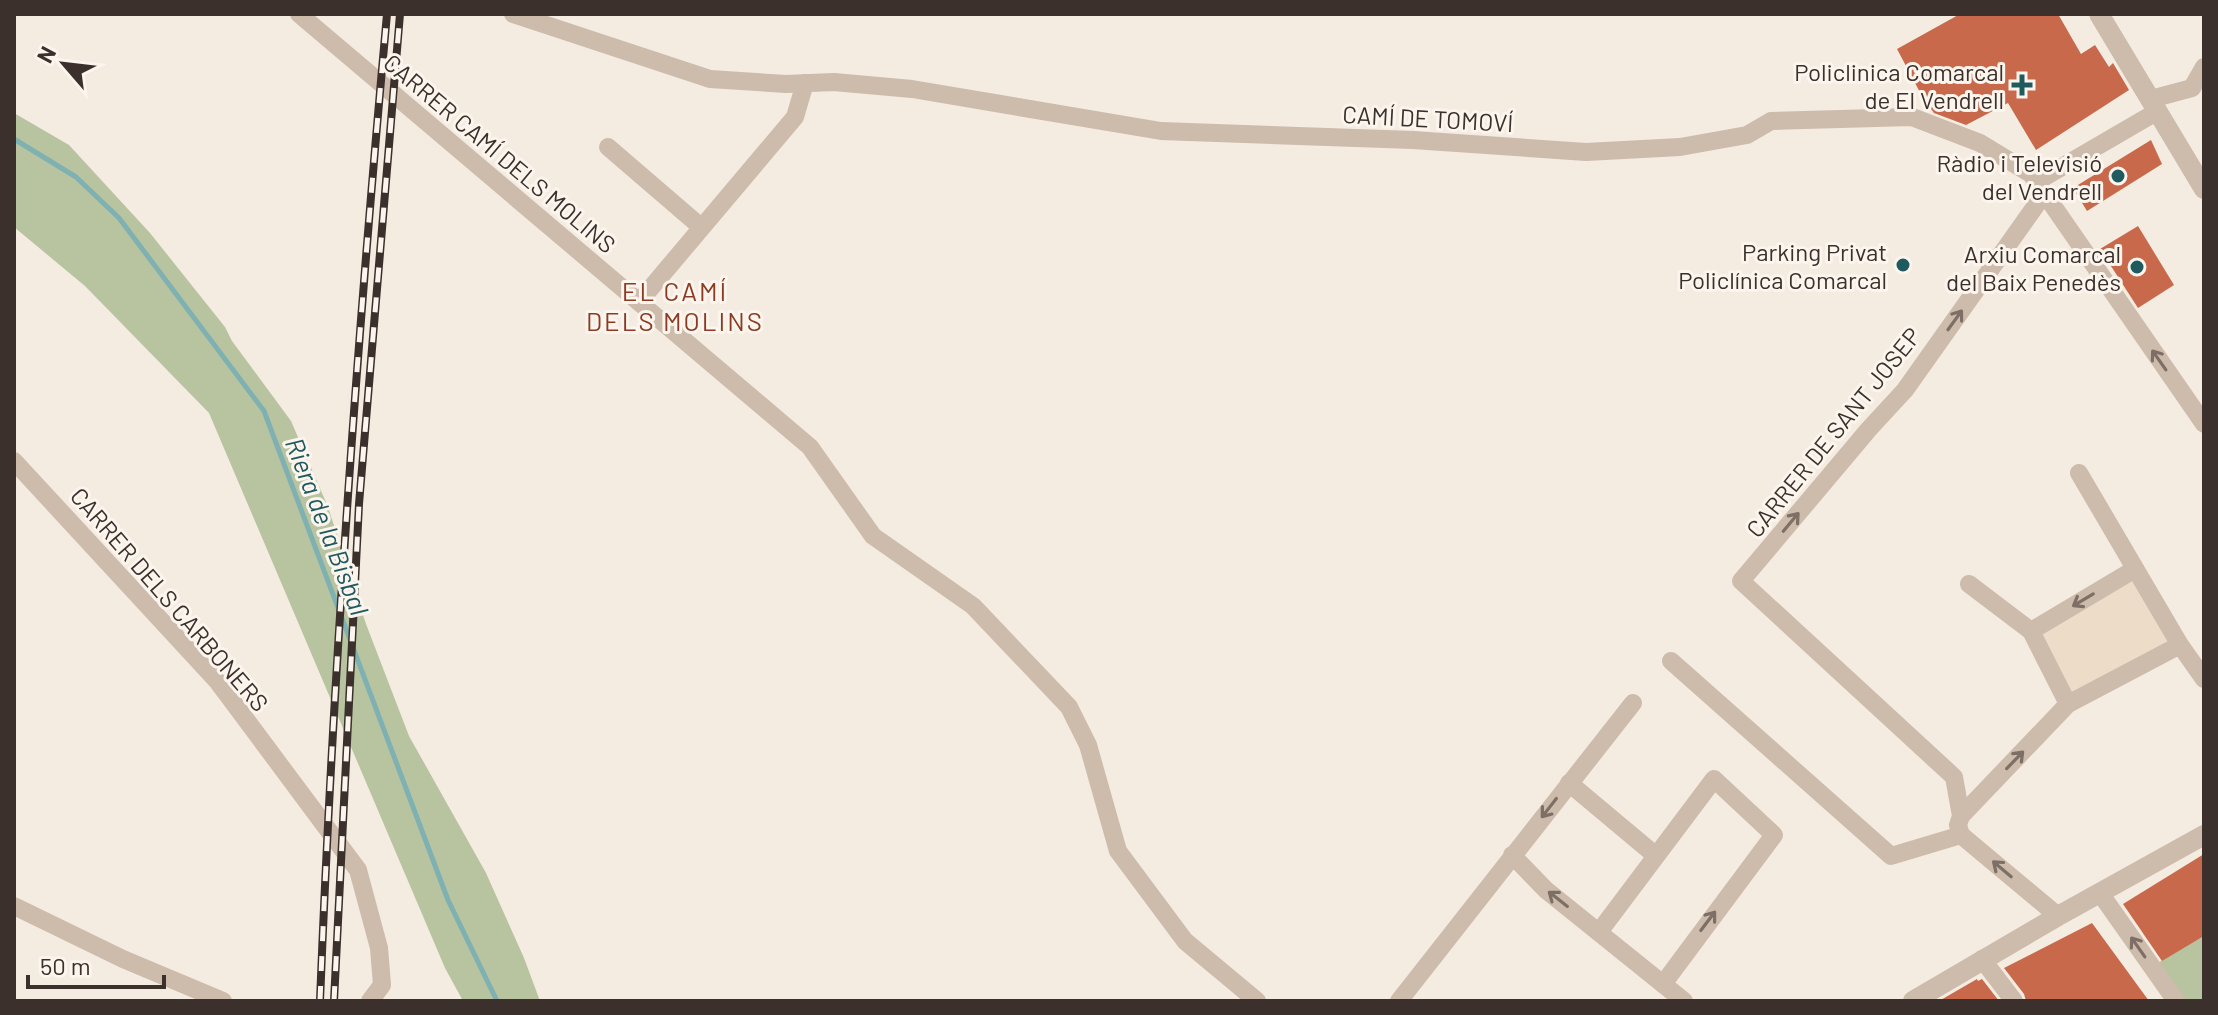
<svg xmlns="http://www.w3.org/2000/svg" width="2218" height="1015" viewBox="0 0 2218 1015" font-family="Barlow,sans-serif">
  <style>
    .green { fill: #b8c4a0 }
    .plaza { fill: #ecdcc8 }
    .lines { fill: none; stroke-linecap: round; stroke-linejoin: round }
    .stream { stroke: #7fb0b2; stroke-width: 5 }
    .building { fill: #c8694b }
    .minor { stroke: #cdbbac; stroke-width: 18 }
    .tertiary { stroke: #cdbbac; stroke-width: 20 }
    .rail-casing { stroke: #3b302b; stroke-width: 8 }
    .rail { stroke: #fbf5ee; stroke-width: 5; stroke-dasharray: 15; stroke-linecap: butt }
    .oneway { stroke: #7d6f65 }
    .poi-dot { fill: #1f5a5e; stroke: #fbf5ee; stroke-width: 3 }
    .labels { text-anchor: middle; dominant-baseline: central; stroke-width: 6; stroke-linejoin: round; paint-order: stroke }
    .poi-label { font-size: 24px; fill: #3b302b; stroke: #fbf5ee; text-anchor: end }
    .street-label { font-size: 24px; fill: #3b302b; stroke: #fbf5ee }
    .neighbourhood-label { font-size: 26px; letter-spacing: 2px; fill: #8c3b22; stroke: #fbf5ee }
    .water-label { font-size: 26px; font-style: italic; fill: #1f5a5e; stroke: #fbf5ee }
  </style>
  <rect width="100%" height="100%" fill="#f4ebe1"/>
  <g class="green">
    <polygon points="14,113 69,145 150,233 225,327 232,341 291,421 328,507 366,624 409,736 486,873 524,958 540,1001 463,1001 445,968 209,413 85,286 14,227"/>
    <polygon points="2204,936 2204,1001 2184,1001 2156,964"/>
  </g>
  <polygon class="plaza" points="2135,569 2180,645 2068,704 2031,631"/>
  <g class="lines">
    <polyline class="stream" points="14,139 76,177 119,218 264,411 448,900 497,1001"/>
  </g>
  <g class="building">
    <polygon points="1960,14 2058,14 2081,54 2095,45 2109,67 2113,63 2129,90 2036,150 2008,103 1966,125 1934,113 1923,98 1897,49"/>
    <polygon points="2151,140 2162,164 2087,211 2073,188"/>
    <polygon points="2138,226 2174,285 2138,308 2100,249"/>
    <polygon points="2204,854 2204,936 2162,961 2123,904"/>
    <polygon points="2092,923 2149,1001 2026,1001 2024,994 2004,968"/>
    <polygon points="1977,979 1978,981 1982,979 1999,1001 1939,1001"/>
  </g>
  <g class="lines">
    <g class="minor">
      <polyline points="299,14 810,447 873,536 973,606 1069,707 1088,745 1118,851 1185,941 1257,1001"/>
      <polyline points="513,14 710,79 786,84 834,82 912,89 1161,131 1413,140 1586,152 1680,147 1747,135 1771,121 1912,117 1980,143 2031,174 2204,424"/>
      <polyline points="2151,99 2192,88 2204,67"/>
      <polyline points="608,147 701,227"/>
      <polyline points="2036,182 2158,111"/>
      <polyline points="2044,194 1905,390 1869,429 1741,581 1954,777 1961,816 1958,825 1961,835 2058,916"/>
      <polyline points="639,302 795,117 805,83"/>
      <polyline points="14,461 218,682 358,870 379,948 382,985 370,1001"/>
      <polyline points="2079,473 2180,645 2204,679"/>
      <polyline points="1969,584 2031,631 2068,704"/>
      <polyline points="2031,631 2135,569"/>
      <polyline points="1671,661 1891,856 1961,835"/>
      <polyline points="1569,783 1655,855"/>
      <polyline points="1961,816 2068,704 2180,645"/>
      <polyline points="1512,855 1546,890 1684,1001"/>
      <polyline points="2100,893 2176,1001"/>
      <polyline points="14,906 123,959 223,1001"/>
      <polyline points="1599,932 1714,779 1774,835 1663,984"/>
      <polyline points="1982,959 2014,1001"/>
      <polyline points="1399,1001 1633,703"/>
    </g>
    <g class="tertiary">
      <polyline points="2099,14 2204,189"/>
      <polyline points="1913,1001 2058,916 2204,835"/>
    </g>
    <defs>
      <g id="rail">
        <path d="M320,1001C333,671 357,342 387,14"/>
        <polyline points="334,1001 359,504 400,14"/>
      </g>
    </defs>
    <use href="#rail" class="rail-casing"/>
    <use href="#rail" class="rail"/>
  </g>
  <defs><path id="oneway-shaft" d="M-6 0H5M1.5-3L5.5 0L1.5 3" fill="none" stroke-width="1.6" stroke-linecap="round" stroke-linejoin="round" transform="scale(2)"/></defs>
  <g class="oneway">
    <use href="#oneway-shaft" transform="translate(1955 320) rotate(-54)"/>
    <use href="#oneway-shaft" transform="translate(2159 360) rotate(-125)"/>
    <use href="#oneway-shaft" transform="translate(1791 522) rotate(-50)"/>
    <use href="#oneway-shaft" transform="translate(2083 600) rotate(149)"/>
    <use href="#oneway-shaft" transform="translate(2015 760) rotate(-46)"/>
    <use href="#oneway-shaft" transform="translate(1549 808) rotate(128)"/>
    <use href="#oneway-shaft" transform="translate(2002 869) rotate(-140)"/>
    <use href="#oneway-shaft" transform="translate(1558 899) rotate(-142)"/>
    <use href="#oneway-shaft" transform="translate(1708 921) rotate(-53)"/>
    <use href="#oneway-shaft" transform="translate(2138 947) rotate(-125)"/>
  </g>
  <g class="poi-dot">
    <path d="M2018 73h8v8h8v8h-8v8h-8v-8h-8v-8h8z"/>
    <circle cx="2118" cy="176" r="8"/>
    <circle cx="1903" cy="265" r="8"/>
    <circle cx="2137" cy="267" r="8"/>
  </g>
  <g class="labels">
    <g class="poi-label">
      <text x="2004" y="71">Policlinica Comarcal<tspan x="2004" dy="28">de El Vendrell</tspan></text>
      <text x="2102" y="162">Ràdio i Televisió<tspan x="2102" dy="28">del Vendrell</tspan></text>
      <text x="1887" y="251">Parking Privat<tspan x="1887" dy="28">Policlínica Comarcal</tspan></text>
      <text x="2121" y="253">Arxiu Comarcal<tspan x="2121" dy="28">del Baix Penedès</tspan></text>
    </g>
    <g class="street-label">
      <text transform="translate(1428 118) rotate(3)">CAMÍ DE TOMOVÍ</text>
      <text transform="translate(500 153) rotate(40)">CARRER CAMÍ DELS MOLINS</text>
      <text transform="translate(1833 432) rotate(-51)">CARRER DE SANT JOSEP</text>
      <text transform="translate(170 599) rotate(49)">CARRER DELS CARBONERS</text>
    </g>
    <g class="neighbourhood-label">
      <text x="675" y="290">EL CAMÍ<tspan x="675" dy="30">DELS MOLINS</tspan></text>
    </g>
    <g class="water-label">
      <text transform="translate(328 526) rotate(69)">Riera de la Bisbal</text>
    </g>
  </g>
  <rect width="2218" height="1015" fill="none" stroke="#3b302b" stroke-width="32"/>
  <g transform="translate(64 64) rotate(298)" stroke="#fbf5ee" stroke-width="6" paint-order="stroke">
  <path d="M0-6L14 30L0 20L-14 30Z" fill="#3b302b"/>
  <text y="-12" font-size="22" font-weight="bold" text-anchor="middle" fill="#3b302b">N</text>
  </g>
  <path d="M28 975v12h136v-12" fill="none" stroke="#3b302b" stroke-width="4"/>
  <text x="40" y="975" font-size="24" fill="#3b302b" stroke="#fbf5ee" stroke-width="6" paint-order="stroke">50 m</text>
</svg>
